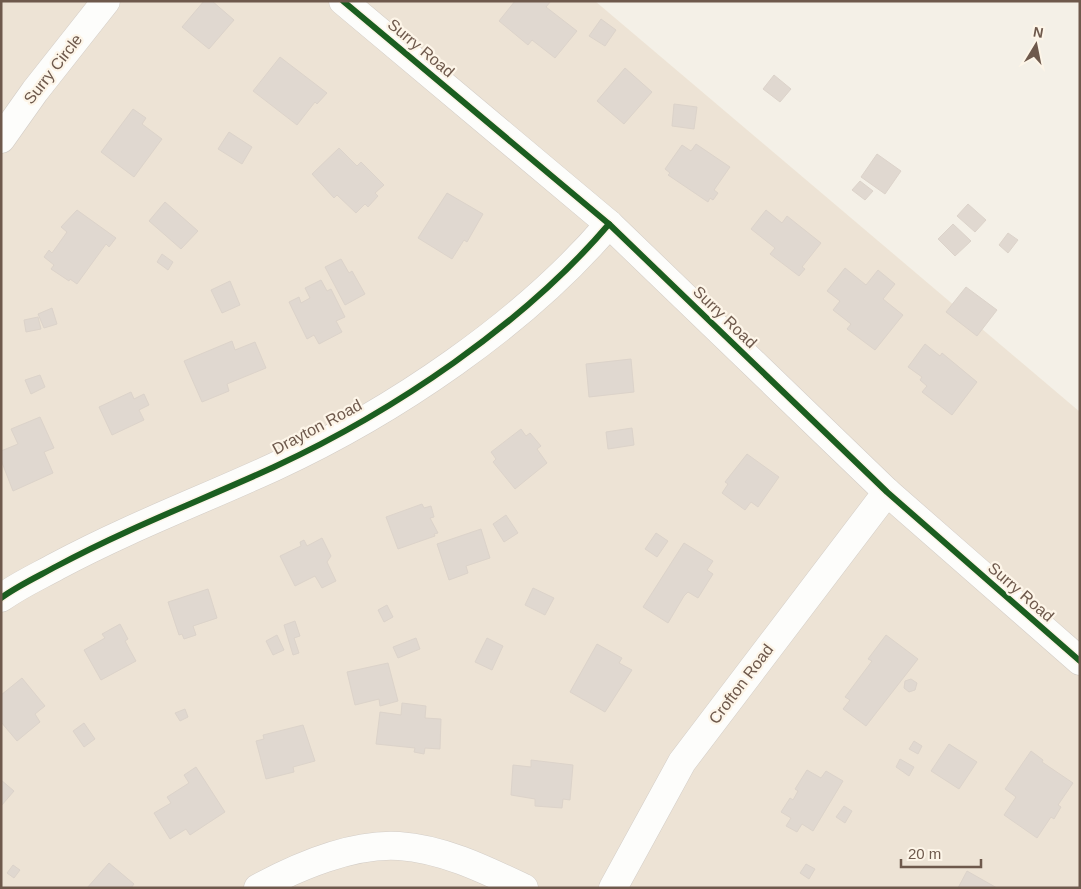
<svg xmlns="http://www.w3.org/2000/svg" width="1081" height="889" viewBox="0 0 1081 889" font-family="Helvetica,sans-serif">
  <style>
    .residential { fill: #ede3d5 }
    .building { fill: #e0d8d0; stroke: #dcd3ca }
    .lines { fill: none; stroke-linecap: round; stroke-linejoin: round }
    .street-casing { stroke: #d3cdc7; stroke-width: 29 }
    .street { stroke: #fdfdfb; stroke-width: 28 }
    .cycleway-casing { stroke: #fdf5e8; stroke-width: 9 }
    .cycleway { stroke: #1b5e20; stroke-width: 6 }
    .labels { text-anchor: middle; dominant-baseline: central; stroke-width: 4.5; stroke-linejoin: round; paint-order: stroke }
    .street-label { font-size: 16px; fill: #6e594c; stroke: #fdf5e8 }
  </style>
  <rect width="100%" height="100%" fill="#f4f0e7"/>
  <polygon class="residential" points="1,1 595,1 1080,412 1080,888 1,888"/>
  <g class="building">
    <polygon points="204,1 212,1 234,20 209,49 182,27"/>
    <polygon points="515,1 551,1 546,7 577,31 555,58 532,40 528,45 499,21"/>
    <polygon points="601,19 616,30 605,46 589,36"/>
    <polygon points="280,57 327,93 317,104 315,102 297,125 253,91"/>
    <polygon points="625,68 652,92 624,124 597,101"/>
    <polygon points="774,75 791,89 780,102 763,89"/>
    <polygon points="674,104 697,107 694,129 672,126"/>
    <polygon points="133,109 146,118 142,124 162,139 134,177 101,152"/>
    <polygon points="229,132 252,147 242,164 218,149"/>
    <polygon points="696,144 730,167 714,190 718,193 713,200 710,198 708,202 668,175 670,173 665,169 682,145 691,151"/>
    <polygon points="339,148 357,166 361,162 384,185 375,193 378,196 368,207 365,204 356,213 337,195 334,198 312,174"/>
    <polygon points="877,154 901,171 885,194 861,177"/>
    <polygon points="860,181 873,191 865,200 852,190"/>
    <polygon points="447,193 483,214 467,242 464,240 452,259 418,238"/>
    <polygon points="165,202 198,231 181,249 149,221"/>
    <polygon points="968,204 986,220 975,232 957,216"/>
    <polygon points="77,210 116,238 109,247 106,244 77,284 70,279 69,281 51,269 54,265 44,257 49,250 52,253 67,232 61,227"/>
    <polygon points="766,210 782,223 787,216 821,243 802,267 805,269 799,276 770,254 775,248 751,229"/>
    <polygon points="953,224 971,241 955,256 938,239"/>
    <polygon points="1008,233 1018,240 1008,253 999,245"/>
    <polygon points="162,254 173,262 168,270 157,262"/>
    <polygon points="341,259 349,273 352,271 365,294 345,305 325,267"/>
    <polygon points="845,268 866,285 878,270 895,284 883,299 903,315 875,350 847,329 851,324 833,310 840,301 827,291"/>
    <polygon points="321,280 327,291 331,289 345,317 336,321 342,332 319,344 314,335 307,339 289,302 299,297 301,303 310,298 305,288"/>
    <polygon points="230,281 240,305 222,313 211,290"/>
    <polygon points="966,287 997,310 977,336 946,312"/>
    <polygon points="52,308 57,324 44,328 38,314"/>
    <polygon points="38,317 41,329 26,332 24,320"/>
    <polygon points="232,341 235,350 255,342 266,368 227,384 229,391 202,402 184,361"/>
    <polygon points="925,344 940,356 942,353 977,382 952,415 922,392 927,386 920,380 922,377 908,367"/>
    <polygon points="631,359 634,392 589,397 586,364"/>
    <polygon points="40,375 45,387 31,394 25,380"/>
    <polygon points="131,392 134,399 144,394 149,405 139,410 144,420 112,435 99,407"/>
    <polygon points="40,417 54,448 44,452 53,473 13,491 1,460 1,451 18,444 11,429"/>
    <polygon points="632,428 634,445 608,449 606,432"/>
    <polygon points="521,429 526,436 530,433 541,446 537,449 547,463 515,489 493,462 496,459 491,452"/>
    <polygon points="747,454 779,477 758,507 751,502 745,510 722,493 728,484 725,482"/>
    <polygon points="422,504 424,508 431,506 434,517 430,518 438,533 434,534 435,536 398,549 386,517"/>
    <polygon points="506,515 518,533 504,542 493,524"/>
    <polygon points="481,529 490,558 466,566 468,573 449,580 437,544"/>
    <polygon points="656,533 668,541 657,557 645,549"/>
    <polygon points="322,538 331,556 327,562 336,581 322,588 315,576 295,586 280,556 301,546 300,542 304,540 307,546"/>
    <polygon points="684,543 713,561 707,570 713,574 698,598 688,592 684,596 668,623 643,607"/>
    <polygon points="533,588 554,598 545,615 525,605"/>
    <polygon points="208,589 217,618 193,626 196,635 184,639 182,634 179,635 168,602"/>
    <polygon points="387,605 393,617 384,622 378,610"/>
    <polygon points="295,621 300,636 294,638 299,653 293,655 284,625"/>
    <polygon points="120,624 128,639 125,641 136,661 101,680 84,650 105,638 102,634"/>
    <polygon points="277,635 284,650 273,655 266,641"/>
    <polygon points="886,635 918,659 866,726 843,709 850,700 845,697 872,661 868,659"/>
    <polygon points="416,638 420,649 398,658 393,647"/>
    <polygon points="487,638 503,646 492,670 475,662"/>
    <polygon points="597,644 622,658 619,663 632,670 605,712 570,692"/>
    <polygon points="388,663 398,701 380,706 379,699 355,705 347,672"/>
    <polygon points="22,678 45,706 35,714 40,722 17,741 1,722 1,695"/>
    <polygon points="911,679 917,683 915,690 909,692 904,688 905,681"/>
    <polygon points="402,703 426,706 425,718 441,719 440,749 425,748 424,754 414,752 415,748 376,744 380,712 401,715"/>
    <polygon points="185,709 188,717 180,721 175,713"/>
    <polygon points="84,723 95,739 84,747 73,731"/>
    <polygon points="303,725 315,761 293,767 294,772 266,779 256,741 264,739 263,735"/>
    <polygon points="914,741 922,746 918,754 909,749"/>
    <polygon points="949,744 977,762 959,789 931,771"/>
    <polygon points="1031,751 1043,760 1042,762 1073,783 1058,805 1061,807 1054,819 1051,817 1037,838 1004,815 1016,797 1005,789"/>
    <polygon points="900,759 914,767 909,776 896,767"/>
    <polygon points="531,760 573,765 570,800 563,799 562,808 535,806 535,799 511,795 513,765 531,767"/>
    <polygon points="196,767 225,812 190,835 186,829 170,839 154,813 171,803 167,797 189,783 184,775"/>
    <polygon points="807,770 821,778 826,771 843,781 813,831 802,824 797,832 786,826 791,818 781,812 790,798 793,800 798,791 795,789"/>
    <polygon points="1,780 14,791 1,806"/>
    <polygon points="844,806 852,811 845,823 836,817"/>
    <polygon points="109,863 134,884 131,888 87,888"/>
    <polygon points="806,864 815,869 809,879 800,873"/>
    <polygon points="13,865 20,870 14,878 7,873"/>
    <polygon points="967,871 997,888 958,888"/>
  </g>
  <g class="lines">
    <defs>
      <g id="street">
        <polyline points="343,1 609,224 887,492 1080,661"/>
        <polyline points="1,139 35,91 106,1"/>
        <path d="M1,598C19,585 39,576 57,566C128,528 202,500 274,467C393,412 524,324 609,224"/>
        <path d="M258,888C297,867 353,843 399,846C443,849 484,869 524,888"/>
        <polyline points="613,888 682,762 887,492"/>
      </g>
    </defs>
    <use href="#street" class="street-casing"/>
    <use href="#street" class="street"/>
    <defs>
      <g id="cycleway">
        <polyline points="343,1 609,224 887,492 1080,661"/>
        <path d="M1,598C19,585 39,576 57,566C128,528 202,500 274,467C393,412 524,324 609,224"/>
      </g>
    </defs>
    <use href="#cycleway" class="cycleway-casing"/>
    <use href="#cycleway" class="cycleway"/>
  </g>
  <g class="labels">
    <g class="street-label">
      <text transform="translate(421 48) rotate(40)">Surry Road</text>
      <text transform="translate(53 69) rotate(-52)">Surry Circle</text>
      <text transform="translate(725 317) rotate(44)">Surry Road</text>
      <text transform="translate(317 427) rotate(-28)">Drayton Road</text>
      <text transform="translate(1021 592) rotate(41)">Surry Road</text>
      <text transform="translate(741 684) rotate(-53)">Crofton Road</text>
    </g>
  </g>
  <rect width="1081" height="889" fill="none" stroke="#6e594c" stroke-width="5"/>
  <g transform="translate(1036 45) rotate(10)" stroke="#fdf5e8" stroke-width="4" paint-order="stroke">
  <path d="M0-4L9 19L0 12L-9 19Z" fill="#6e594c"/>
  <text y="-8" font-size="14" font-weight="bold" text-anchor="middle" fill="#6e594c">N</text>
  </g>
  <path d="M901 859v8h80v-8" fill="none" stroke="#6e594c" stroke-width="2.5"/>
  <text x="908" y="859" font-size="15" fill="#6e594c" stroke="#fdf5e8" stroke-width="4" paint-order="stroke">20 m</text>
</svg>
